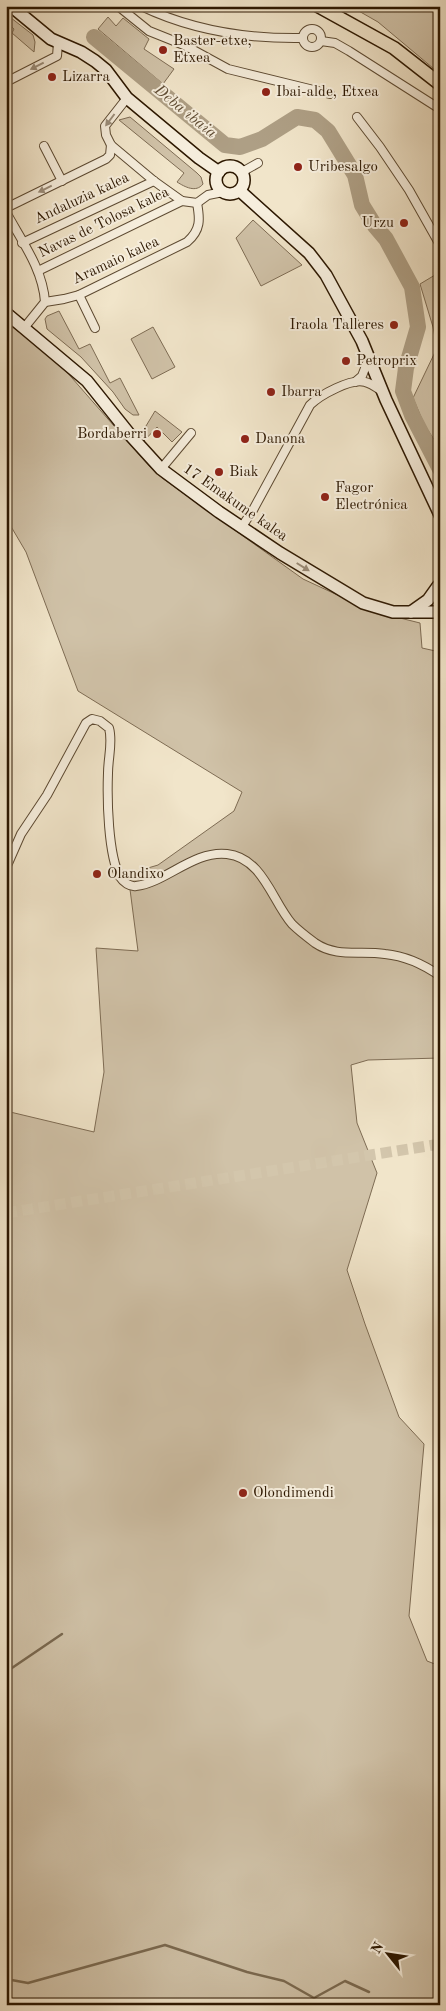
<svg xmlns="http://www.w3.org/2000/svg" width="446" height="2011" viewBox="0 0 446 2011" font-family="'Old Standard TT',serif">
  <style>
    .green { fill: #d0c2a8; stroke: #7e6c54 }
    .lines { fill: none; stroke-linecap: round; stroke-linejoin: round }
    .stream { stroke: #7a6950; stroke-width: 2.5 }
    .river { stroke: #ae9f85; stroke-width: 16 }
    .secondary-tunnel { stroke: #d3c6ac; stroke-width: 11; stroke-dasharray: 11 5.5; stroke-linecap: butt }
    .street-casing { stroke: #5d4a32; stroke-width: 10 }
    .secondary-casing { stroke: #2c1700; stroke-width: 14 }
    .primary-casing { stroke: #2c1700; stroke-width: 15 }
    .street { stroke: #f6eedd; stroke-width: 8 }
    .secondary { stroke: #f6eedd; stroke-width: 11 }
    .primary { stroke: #f1e5ca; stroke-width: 12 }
    .oneway { fill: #9b8d7a }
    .poi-dot { fill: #8f2418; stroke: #f6eedd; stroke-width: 2 }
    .labels { text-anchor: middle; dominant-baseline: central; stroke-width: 4; stroke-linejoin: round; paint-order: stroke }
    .poi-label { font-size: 15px; fill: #2c1700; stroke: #f6eedd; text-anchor: start }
    .street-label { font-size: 15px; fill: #2c1700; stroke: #f6eedd }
    .water-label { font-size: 16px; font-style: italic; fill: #604d35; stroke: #f6eedd }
  </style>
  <rect width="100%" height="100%" fill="#f1e5ca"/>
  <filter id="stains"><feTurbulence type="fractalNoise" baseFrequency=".004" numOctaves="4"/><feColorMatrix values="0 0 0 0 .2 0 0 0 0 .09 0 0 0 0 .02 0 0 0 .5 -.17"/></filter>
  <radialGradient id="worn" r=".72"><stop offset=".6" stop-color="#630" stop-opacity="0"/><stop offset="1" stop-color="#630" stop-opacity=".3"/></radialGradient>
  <g class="green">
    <polygon points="350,6 440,6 440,74 378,22"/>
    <polygon points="6,14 33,35 35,42 34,52 12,33 14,29 6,22"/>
    <polygon points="108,17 116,26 123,18 149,39 144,49 174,69 163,84 98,29"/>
    <path d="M130,117L197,173L201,177L203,184C196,193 185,187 177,182L184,173L119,120Z"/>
    <polygon points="253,220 302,265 261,286 236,238"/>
    <polygon points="440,272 440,449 424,424 413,398 437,348 433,327 420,284"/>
    <polygon points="59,311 79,349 90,344 110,383 120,378 139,415 133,415 125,409 113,392 81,357 47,329 45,319 47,316"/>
    <polygon points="6,322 58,362 150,467 162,478 303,579 372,611 420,623 422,648 440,652 440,1058 368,1060 351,1065 357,1123 377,1173 347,1270 365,1324 399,1417 424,1444 409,1616 427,1661 440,1666 440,2005 6,2005 6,1111 94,1132 104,1072 96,948 138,951 128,874 158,865 234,811 242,792 78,691 26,552 6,518"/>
    <polygon points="153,327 175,367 152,379 131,339"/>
    <polygon points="155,411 182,432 172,442 157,427 144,441 140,436"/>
  </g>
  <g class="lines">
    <g class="stream">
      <polyline points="6,1672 62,1634"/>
      <polyline points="6,1979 28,1983 165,1945 247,1972 284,1981 314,1998 345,1981 369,1992"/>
    </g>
    <polyline class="river" points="94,37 225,145 240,147 262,139 297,117 315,120 328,131 355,175 362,205 375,226 386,239 412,287 418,327 406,368 403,391 412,415 440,469"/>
    <polyline class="secondary-tunnel" points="6,1213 440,1144"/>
    <defs>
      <g id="street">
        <polyline points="118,6 149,31 184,45 228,69 330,94"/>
        <path d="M141,6C191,30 248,39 303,38"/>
        <circle cx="312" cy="38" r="9"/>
        <polyline points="321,41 335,43 349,51 440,109"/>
        <polyline points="6,82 57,56 58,43"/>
        <polyline points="127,98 105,126 106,135 111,145 154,181 182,201 197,203 208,195 223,192"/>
        <polyline points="357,117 380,147 409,190 440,245"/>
        <polyline points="44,146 62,181"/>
        <polyline points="242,172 258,163"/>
        <polyline points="6,208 106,159 110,155 111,145"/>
        <path d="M6,212C21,240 43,269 45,302L24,328"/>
        <polyline points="22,243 154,181"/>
        <polyline points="38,271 182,201"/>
        <polyline points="79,295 95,328"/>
        <path d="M45,302L64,299L79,295L187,242C201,230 200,219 197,203"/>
        <polyline points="355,382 362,376 369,358"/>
        <polyline points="161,469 191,433"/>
        <path d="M241,528L253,510L310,405C320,395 351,378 365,382C371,383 377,388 383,392"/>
        <path d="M6,868L21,834L47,795L86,723L92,719L100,721L109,728C113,742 108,758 108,773C107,799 108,855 120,877C123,882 130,887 136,886C165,883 194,850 227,854C263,858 272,901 292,924C299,931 307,937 315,943C337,958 360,950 385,954C406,956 423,964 440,976"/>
      </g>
      <g id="secondary">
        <polyline points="11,6 51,39 81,52 95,61 106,70 127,98 199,158 219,172"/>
        <circle cx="230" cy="180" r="14"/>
        <polyline points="240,191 309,253 326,275 362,341 386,400 440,515"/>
        <polyline points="6,313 87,381 131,436 161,469 219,512 280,553 363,603 393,612 440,612"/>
        <polyline points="411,612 428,600 438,586"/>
      </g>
      <polyline id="primary" points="318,6 394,48 440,84"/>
    </defs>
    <use href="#street" class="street-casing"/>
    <use href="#secondary" class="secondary-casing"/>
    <use href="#primary" class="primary-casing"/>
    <use href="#street" class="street"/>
    <use href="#secondary" class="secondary"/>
    <use href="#primary" class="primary"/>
  </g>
  <defs><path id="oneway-solid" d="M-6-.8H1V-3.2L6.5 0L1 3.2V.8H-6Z" transform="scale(1.25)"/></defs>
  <g class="oneway">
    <use href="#oneway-solid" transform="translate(37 66) rotate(153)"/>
    <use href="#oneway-solid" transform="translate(110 120) rotate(127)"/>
    <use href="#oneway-solid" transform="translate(45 189) rotate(154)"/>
    <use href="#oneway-solid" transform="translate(303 567) rotate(32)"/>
  </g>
  <g class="poi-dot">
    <circle cx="163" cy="50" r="5"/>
    <circle cx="52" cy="77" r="5"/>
    <circle cx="266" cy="92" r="5"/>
    <circle cx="298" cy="167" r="5"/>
    <circle cx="404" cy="223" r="5"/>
    <circle cx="394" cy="325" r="5"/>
    <circle cx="346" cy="361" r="5"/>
    <circle cx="271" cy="392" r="5"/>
    <circle cx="157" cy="434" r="5"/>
    <circle cx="245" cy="439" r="5"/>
    <circle cx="219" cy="472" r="5"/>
    <circle cx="325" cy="497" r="5"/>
    <circle cx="97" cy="874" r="5"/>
    <circle cx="243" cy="1493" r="5"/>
  </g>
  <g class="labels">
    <g class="poi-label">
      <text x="173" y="41">Baster-etxe,<tspan x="173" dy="17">Etxea</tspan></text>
      <text x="62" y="77">Lizarra</text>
      <text x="276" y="92">Ibai-alde, Etxea</text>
      <text x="308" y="167">Uribesalgo</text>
      <text x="394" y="223" text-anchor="end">Urzu</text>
      <text x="384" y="325" text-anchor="end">Iraola Talleres</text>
      <text x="356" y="361">Petroprix</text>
      <text x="281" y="392">Ibarra</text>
      <text x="147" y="434" text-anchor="end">Bordaberri</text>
      <text x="255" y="439">Danona</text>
      <text x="229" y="472">Biak</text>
      <text x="335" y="488">Fagor<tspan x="335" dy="17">Electrónica</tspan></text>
      <text x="107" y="874">Olandixo</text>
      <text x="253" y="1493">Olondimendi</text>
    </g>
    <g class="street-label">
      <text transform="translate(82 199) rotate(-25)">Andaluzia kalea</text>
      <text transform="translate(104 223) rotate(-26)">Navas de Tolosa kalea</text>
      <text transform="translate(116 261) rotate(-25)">Aramaio kalea</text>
      <text transform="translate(235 503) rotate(35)">17 Emakume kalea</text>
    </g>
    <g class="water-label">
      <text transform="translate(185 112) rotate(39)">Deba ibaia</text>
    </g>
  </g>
  <rect width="446" height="2011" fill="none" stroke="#f1e5ca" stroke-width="25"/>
  <rect x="8" y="8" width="431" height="1996" fill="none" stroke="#2c1700" stroke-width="2.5"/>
  <rect x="12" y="12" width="421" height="1986" fill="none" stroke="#2c1700"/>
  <g transform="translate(388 1954) rotate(300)" stroke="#f6eedd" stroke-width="4" paint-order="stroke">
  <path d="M0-4L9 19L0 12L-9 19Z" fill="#2c1700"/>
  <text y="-8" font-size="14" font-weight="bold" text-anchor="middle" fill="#2c1700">N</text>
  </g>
  <rect width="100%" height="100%" filter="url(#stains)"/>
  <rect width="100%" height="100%" fill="url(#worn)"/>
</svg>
